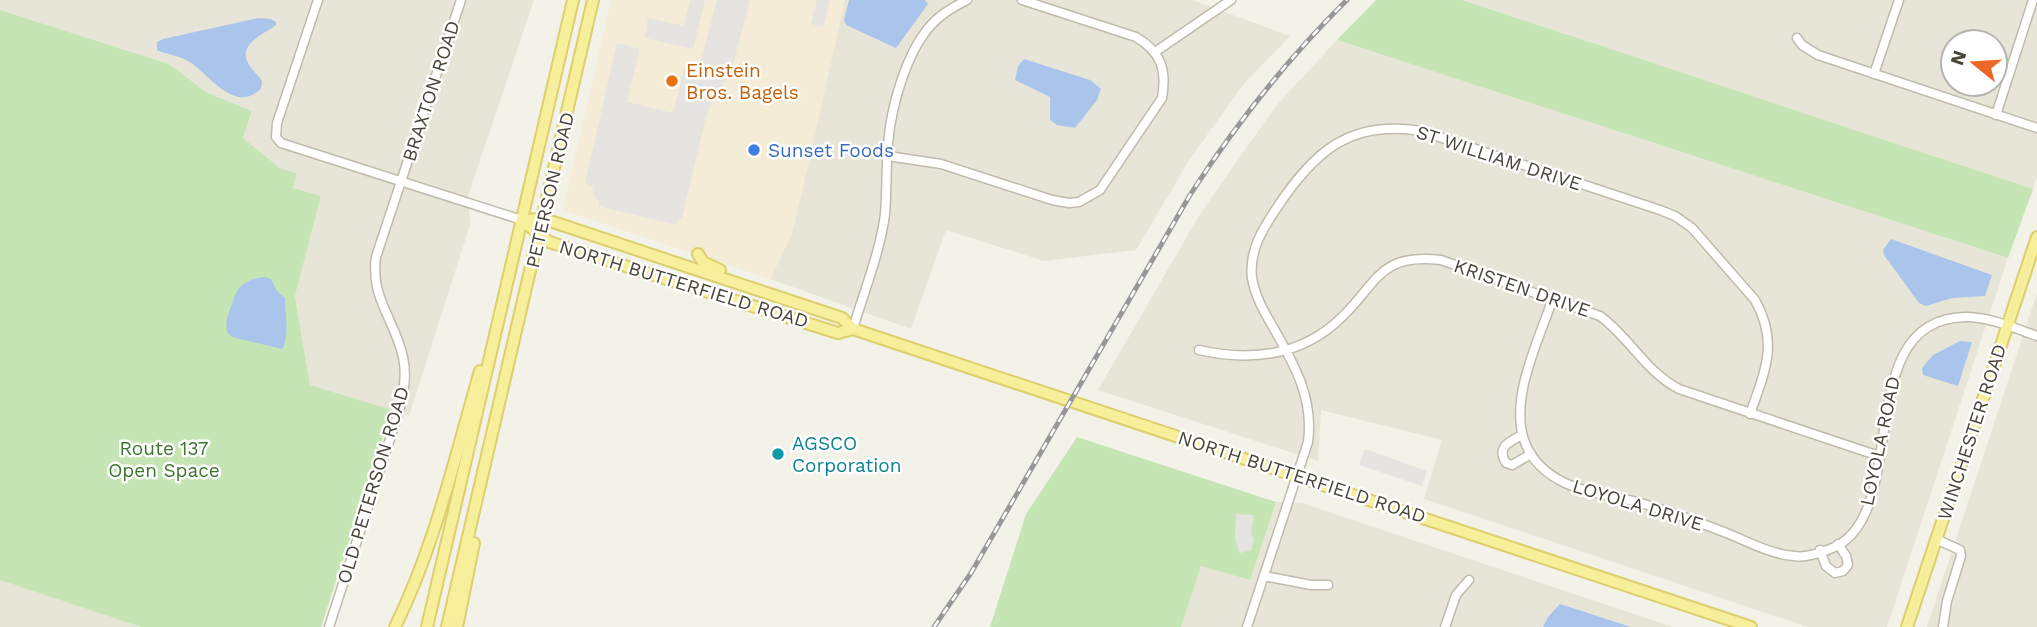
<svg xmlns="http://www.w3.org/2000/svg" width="2037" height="627" viewBox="0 0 2037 627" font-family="'Work Sans',sans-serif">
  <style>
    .residential { fill: #e7e5d7; fill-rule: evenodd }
    .commercial { fill: #f4ecd6 }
    .green { fill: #c6e5b4 }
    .parking { fill: #e5e4e0 }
    .water { fill: #a9c5ec }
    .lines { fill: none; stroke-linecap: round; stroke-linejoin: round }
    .minor-casing { stroke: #bebbac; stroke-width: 11 }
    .major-casing { stroke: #ddcf6d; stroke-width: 14 }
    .minor { stroke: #fff; stroke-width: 8 }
    .major { stroke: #f8ef9d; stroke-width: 10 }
    .rail-casing { stroke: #979797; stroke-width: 5 }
    .rail { stroke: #fff; stroke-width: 2.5; stroke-dasharray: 8; stroke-linecap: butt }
    .food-dot { fill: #e8710a; stroke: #fff; stroke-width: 2.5 }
    .shop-dot { fill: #3f7fe0; stroke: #fff; stroke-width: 2.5 }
    .culture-dot { fill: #0f9aa8; stroke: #fff; stroke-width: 2.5 }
    .labels { text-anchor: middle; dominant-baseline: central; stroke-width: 5; stroke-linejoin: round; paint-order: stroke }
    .food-label { font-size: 19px; fill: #c56008; stroke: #fff; text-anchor: start }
    .street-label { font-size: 19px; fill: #474438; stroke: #fff }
    .shop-label { font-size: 19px; fill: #366cbe; stroke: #fff; text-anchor: start }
    .culture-label { font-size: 19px; fill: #0d838f; stroke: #fff; text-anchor: start }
    .park-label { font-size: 19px; fill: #3c762e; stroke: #fff }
  </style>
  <rect width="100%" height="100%" fill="#f3f2e9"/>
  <g class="residential">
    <polygon points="0,0 534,0 468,196 470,225 409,416 310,385 295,296 321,196 293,188 297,173 280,168 243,138 252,111 206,92 169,64 0,10"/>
    <polygon points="845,0 1192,0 1290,36 1242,86 1190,159 1136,250 1044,261 946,230 911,329 770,279 792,234"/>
    <path d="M1463,0H2037V177L2033,189ZM1953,42H1995V84H1953Z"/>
    <polygon points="1337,40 2008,258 1887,627 1808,627 1424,499 1442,440 1321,410 1318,461 1098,390 1200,214 1275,107"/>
    <polygon points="2037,293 2037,627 1927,627"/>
    <polygon points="1276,502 1302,503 1673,627 1181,627 1201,565 1250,580"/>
    <polygon points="0,580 141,627 0,627"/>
  </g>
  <polygon class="commercial" points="611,0 845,0 792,235 770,279 563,210"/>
  <g class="green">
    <polygon points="1376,0 1463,0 2033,189 2008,258 1337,40"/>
    <polygon points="0,10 169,64 206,92 252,111 243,138 280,168 297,173 293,188 321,196 295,296 310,385 392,410 321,627 141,627 0,580"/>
    <polygon points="1077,437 1276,502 1250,580 1201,566 1181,627 990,627 1026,514"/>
  </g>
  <g class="parking">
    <polygon points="690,0 705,0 693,49 645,38 648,18 684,26"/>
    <polygon points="717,0 750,0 731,71 707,112 682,218 678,219 676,225 598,206 599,201 594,197 592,186 585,183 617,43 640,49 627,102 673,113 686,62 700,65"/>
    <polygon points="817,0 830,0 823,27 811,24"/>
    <polygon points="1365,449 1427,471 1422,486 1359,465"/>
    <polygon points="1236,514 1254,515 1251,534 1254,540 1251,550 1240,553 1235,539"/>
  </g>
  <g class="water">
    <polygon points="849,0 925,0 928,4 896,48 846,25 844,20"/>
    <path d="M258,18L271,19L276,22V25C264,34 238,44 248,63C251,69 258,75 262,81C262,88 261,90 254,94C230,108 208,73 188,61C178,55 167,55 157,50V42L163,39Z"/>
    <polygon points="1024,59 1090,80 1101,89 1097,100 1075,128 1057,125 1050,120 1050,97 1015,80 1018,66"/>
    <polygon points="1891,239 1992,275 1985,296 1952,298 1926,306 1919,303 1884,255 1883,250"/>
    <path d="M265,277L271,279L277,291L285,298C285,312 290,337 282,349L232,337L227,332C225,320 228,315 232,304C237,285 246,279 265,277Z"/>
    <polygon points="1960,341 1972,342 1958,386 1923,375 1922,368 1933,355"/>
    <polygon points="1560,604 1631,627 1543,627 1548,617"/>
  </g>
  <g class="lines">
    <defs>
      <g id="minor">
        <polyline points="318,0 277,123 276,137 281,143 522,220"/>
        <polyline points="1797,38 1802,45 1818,55 2037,128"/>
        <polyline points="1155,52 1231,0"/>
        <polyline points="1874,74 1899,0"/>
        <polyline points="1996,115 2033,0"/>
        <path d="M888,156L941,164L1052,200L1069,203L1079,202L1100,190L1162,98C1167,69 1161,52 1136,37L1022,0"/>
        <path d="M1553,298C1539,340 1507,402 1526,445C1533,461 1547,474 1563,482C1587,494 1618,496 1644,504C1671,512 1698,522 1724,532C1747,541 1769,554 1794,556C1806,558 1819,553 1830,549C1915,518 1847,318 1966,317C1990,317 2014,328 2037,336"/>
        <path d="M853,329C864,291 880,253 885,214C887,191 886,168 888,144C891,107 906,52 932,24C941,14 955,6 967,0"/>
        <path d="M1199,350C1253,362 1304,356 1344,315C1379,280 1381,253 1441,260L1600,316C1629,337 1646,372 1679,389L1879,456"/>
        <path d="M1522,435C1509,442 1496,447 1506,463L1512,465L1531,454"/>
        <polyline points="1936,539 1960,550 1961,556 1947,601 1943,627"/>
        <polyline points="1820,550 1826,566 1835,573 1843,571 1848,565 1846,556 1838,544"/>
        <polyline points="1264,576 1311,585 1328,585"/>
        <path d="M329,627L399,411C404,393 407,376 403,357C395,320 370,298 376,257L461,0"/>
        <path d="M1247,627L1308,442C1314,398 1294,364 1273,327C1264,312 1255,296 1252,278C1249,251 1262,230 1276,209C1313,153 1349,119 1421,131L1660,210L1675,216L1692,228L1755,300C1779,343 1765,371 1750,414"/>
        <polyline points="1445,627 1456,595 1469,580"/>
      </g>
      <g id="major">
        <polyline points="522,220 544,219 842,318 853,329 1751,627"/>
        <polyline points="522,220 549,242 838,333 853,329"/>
        <polyline points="698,254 703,262 720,270"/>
        <path d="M395,627C435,546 455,457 480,371"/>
        <polyline points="427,627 573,0"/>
        <polyline points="447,627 593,0"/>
        <polyline points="457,627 474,543"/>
        <polyline points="1907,627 2037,237"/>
      </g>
    </defs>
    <use href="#minor" class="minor-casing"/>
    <use href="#major" class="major-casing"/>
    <use href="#minor" class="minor"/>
    <use href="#major" class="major"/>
    <defs>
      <path id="rail" d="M934,627L971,573L1190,195C1236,124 1287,59 1347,0"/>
    </defs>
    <use href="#rail" class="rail-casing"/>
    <use href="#rail" class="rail"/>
  </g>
  <circle class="food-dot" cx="672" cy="81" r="7"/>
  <circle class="shop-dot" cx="754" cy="150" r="7"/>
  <circle class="culture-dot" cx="778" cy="454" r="7"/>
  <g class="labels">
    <g class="food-label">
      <text x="686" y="70">Einstein<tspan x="686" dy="22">Bros. Bagels</tspan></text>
    </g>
    <g class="street-label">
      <text transform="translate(431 91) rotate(-72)">BRAXTON ROAD</text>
      <text transform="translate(1499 158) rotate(18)">ST WILLIAM DRIVE</text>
      <text transform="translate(550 190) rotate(-77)">PETERSON ROAD</text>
      <text transform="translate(684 284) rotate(17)">NORTH BUTTERFIELD ROAD</text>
      <text transform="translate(1522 288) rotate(19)">KRISTEN DRIVE</text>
      <text transform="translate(1972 432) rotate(-72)">WINCHESTER ROAD</text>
      <text transform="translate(1880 441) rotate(-78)">LOYOLA ROAD</text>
      <text transform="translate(1302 477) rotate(18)">NORTH BUTTERFIELD ROAD</text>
      <text transform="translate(373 485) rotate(-73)">OLD PETERSON ROAD</text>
      <text transform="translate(1638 505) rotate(17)">LOYOLA DRIVE</text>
    </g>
    <g class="shop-label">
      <text x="768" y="150">Sunset Foods</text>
    </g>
    <g class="culture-label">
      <text x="792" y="443">AGSCO<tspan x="792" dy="22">Corporation</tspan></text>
    </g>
    <g class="park-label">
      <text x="164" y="448">Route 137<tspan x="164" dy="22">Open Space</tspan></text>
    </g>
  </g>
  <g transform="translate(1974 63) rotate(288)"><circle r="33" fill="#ffffff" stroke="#b5b4af" stroke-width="2"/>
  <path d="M0-5L12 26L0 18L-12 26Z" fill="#ed6826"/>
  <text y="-10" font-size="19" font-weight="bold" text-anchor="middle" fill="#474438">N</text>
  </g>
</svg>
